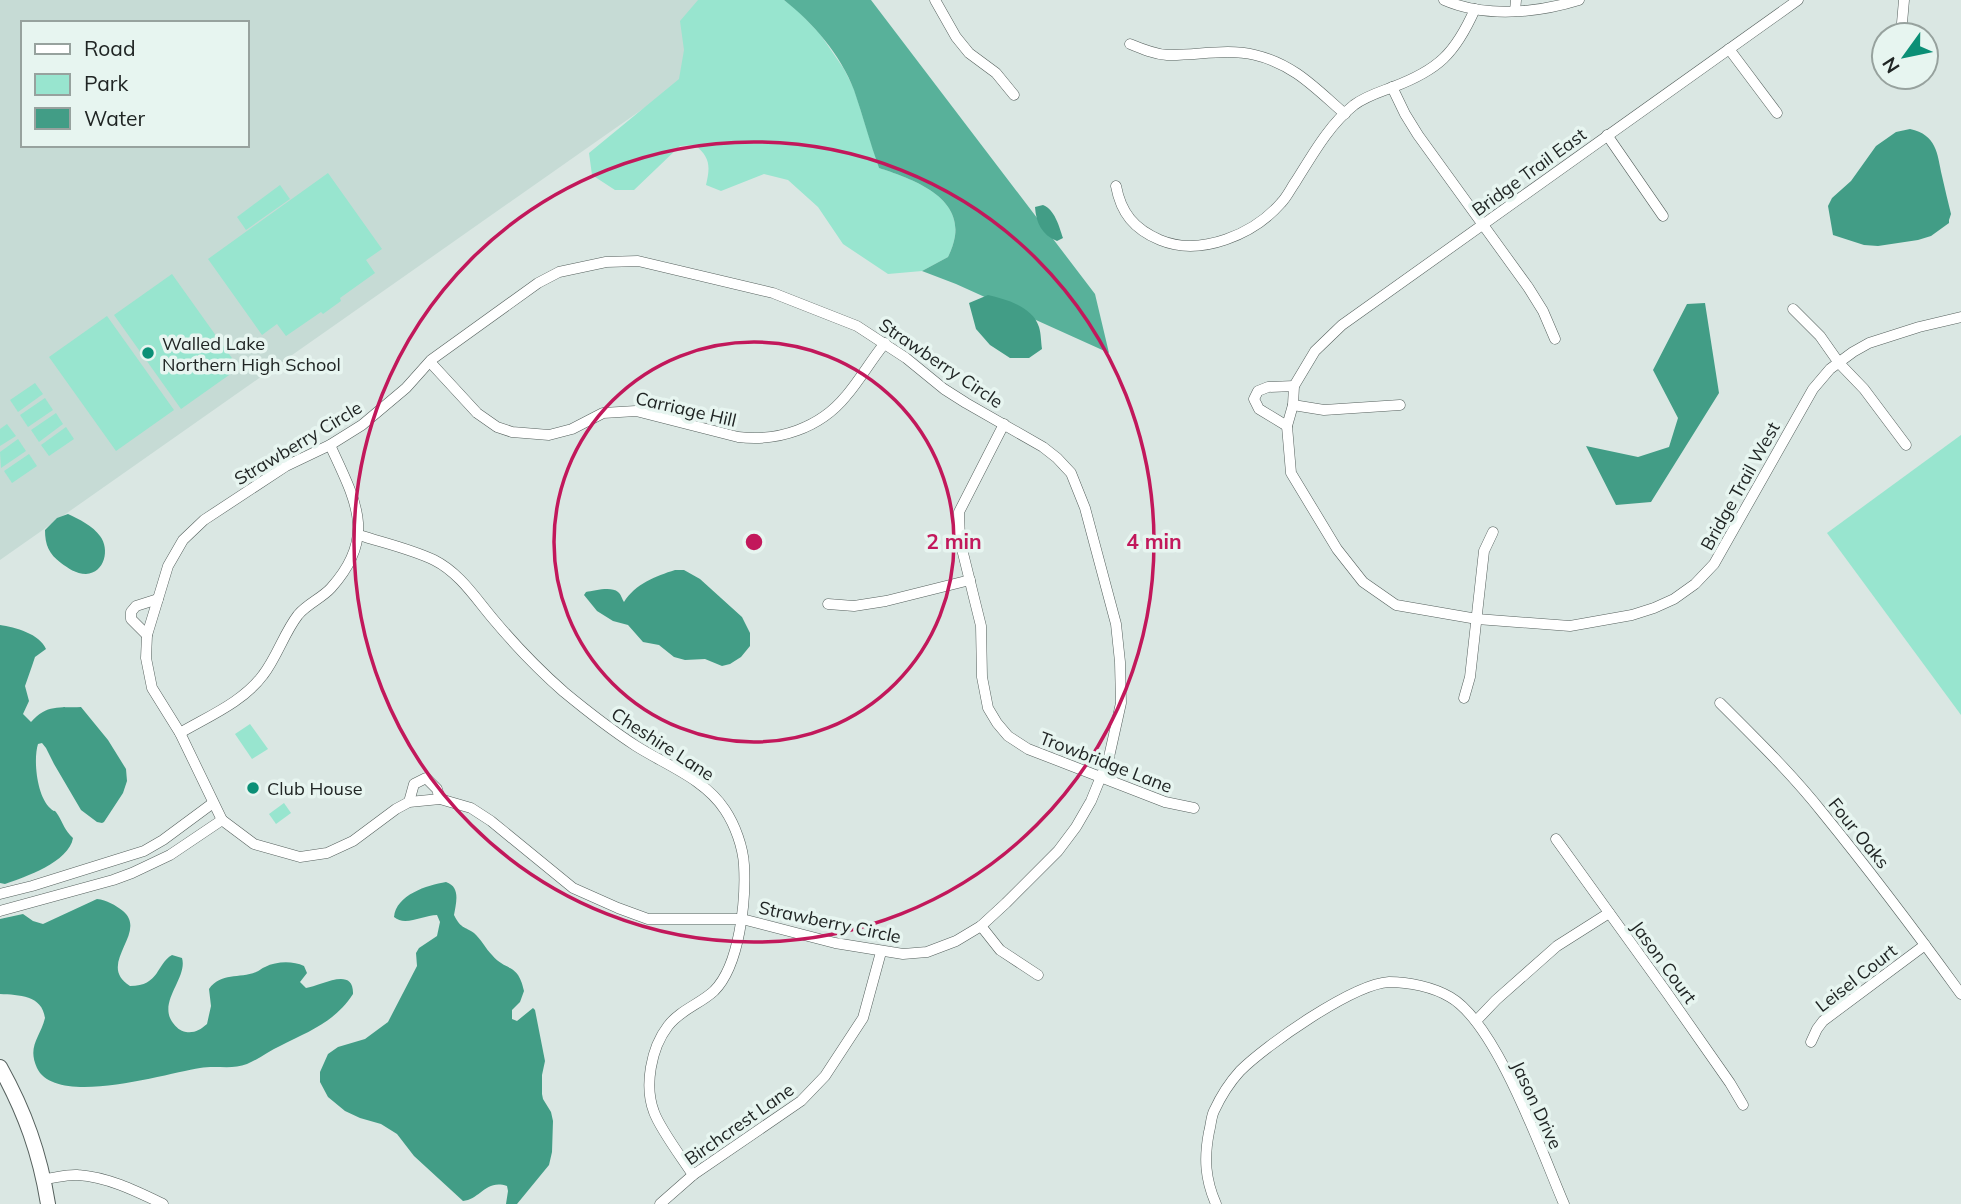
<svg xmlns="http://www.w3.org/2000/svg" width="1961" height="1204" viewBox="0 0 1961 1204" font-family="Mulish,sans-serif">
  <style>
    .built { fill: #c6dbd5; fill-rule: evenodd }
    .green { fill: #98e5cf }
    .forest { fill: #58b19a }
    .water { fill: #429d86 }
    .lines { fill: none; stroke-linecap: round; stroke-linejoin: round }
    .minor-casing { stroke: #55605d; stroke-width: 11 }
    .secondary-casing { stroke: #55605d; stroke-width: 16 }
    .minor { stroke: #fff; stroke-width: 10 }
    .secondary { stroke: #fff; stroke-width: 14 }
    .ring { fill: none; stroke: #c2185b; stroke-width: 3.5 }
    .poi-dot { fill: #0b8f76; stroke: #e7f5f0; stroke-width: 2.5 }
    .labels { text-anchor: middle; dominant-baseline: central; stroke-width: 7; stroke-linejoin: round; paint-order: stroke }
    .street-label { font-size: 18px; fill: #202524; stroke: #e7f5f0 }
    .poi-label { font-size: 18px; fill: #202524; stroke: #e7f5f0; text-anchor: start }
    .centre { fill: #c2185b; stroke: #e7f5f0; stroke-width: 3.5 }
    .ring-label { font-size: 21px; text-anchor: middle; font-weight: bold; fill: #c2185b; stroke: #e7f5f0; stroke-width: 7; stroke-linejoin: round; paint-order: stroke }
  </style>
  <rect width="100%" height="100%" fill="#dae7e3"/>
  <path class="built" d="M0,0H728L751,33L0,560ZM23,23H247V145H23Z"/>
  <g class="green">
    <path d="M698,0H784L797,10L820,34L844,69L854,89L879,168C909,178 961,195 955,236C954,243 951,251 948,257L922,271L888,274L843,244L818,207L788,180L764,174L721,191L706,185C710,167 711,158 695,145L680,146L634,190H615L592,175L589,153L679,79L684,50L680,21Z"/>
    <polygon points="328,173 382,249 366,260 375,273 340,298 341,301 323,314 321,312 286,336 277,324 262,335 208,259"/>
    <polygon points="280,185 290,199 246,230 237,217"/>
    <polygon points="172,274 239,368 181,409 114,315"/>
    <polygon points="107,316 174,410 116,451 49,357"/>
    <polygon points="35,383 43,394 18,412 10,400"/>
    <polygon points="45,398 53,410 28,427 20,415"/>
    <polygon points="56,413 63,424 39,442 31,430"/>
    <polygon points="7,424 16,436 0,446 0,429"/>
    <polygon points="66,427 74,439 49,456 41,445"/>
    <polygon points="1961,435 1961,715 1827,533"/>
    <polygon points="18,439 26,451 1,468 0,452"/>
    <polygon points="29,454 37,466 12,483 4,471"/>
    <polygon points="250,724 268,749 252,759 235,734"/>
    <polygon points="284,803 291,813 276,824 269,814"/>
  </g>
  <path class="forest" d="M784,0H871L1095,294L1109,353L956,284L922,271L948,257C951,251 954,243 955,236C961,195 909,178 879,168C870,143 863,116 854,90C841,55 813,23 784,0Z"/>
  <g class="water">
    <path d="M1910,129C1937,135 1937,153 1942,176C1945,189 1948,202 1951,214L1949,220V223L1931,236L1918,240L1878,246L1864,245L1833,235L1828,206L1832,198L1851,181L1876,146L1896,132Z"/>
    <path d="M1043,205C1055,210 1059,226 1063,238L1057,241C1042,235 1036,223 1035,207Z"/>
    <path d="M988,295C1006,299 1033,307 1039,327C1041,333 1041,342 1042,349L1029,358H1010L990,345L976,329L969,303Z"/>
    <polygon points="1705,303 1719,393 1651,502 1616,505 1586,446 1638,457 1669,447 1678,418 1653,370 1687,304"/>
    <path d="M68,514C79,519 93,526 100,536C110,549 105,573 86,574C76,574 68,568 61,563C49,554 45,545 45,530L57,518Z"/>
    <path d="M675,570H684L700,579L742,617L750,633V646L741,657L730,664L722,666L705,659L685,660L674,657L659,645L643,642L628,625L613,621L597,611L584,595L586,592C594,591 611,586 618,592C621,594 622,599 624,602C635,584 656,576 675,570Z"/>
    <path d="M0,625C15,627 40,634 46,649L35,657L32,666L25,686L29,701L23,714L31,722C47,704 59,708 81,707L108,740L126,769L127,781L123,793L104,822L102,823L97,822L81,810L54,764L46,748L42,743L38,744C33,760 37,796 50,808C57,815 52,806 58,815C63,823 65,831 73,838C69,862 25,877 5,884L0,883Z"/>
    <path d="M446,882C461,887 456,903 454,915C461,929 464,926 474,933C481,939 486,949 492,955C506,972 518,962 524,991L520,1002L512,1010V1019L517,1021L533,1008L535,1010L545,1061L542,1075V1094L543,1099L551,1112L553,1121L552,1152L549,1165L517,1204H506L508,1191L507,1186C485,1179 480,1200 463,1201L414,1156L397,1134L381,1124L360,1118L345,1111L328,1097L320,1082V1072L328,1054L338,1047L365,1039L388,1022L417,966L416,953L419,948L437,936L440,922L437,915C423,915 405,927 394,917C396,895 427,885 446,882Z"/>
    <path d="M97,899C107,900 115,905 123,911C149,933 95,964 130,986C160,986 156,964 172,955L182,958C188,978 157,1002 173,1023C176,1027 180,1031 186,1032C195,1033 200,1030 207,1024L211,1006L209,989C221,972 239,979 256,972C259,971 262,968 265,967C277,961 293,961 304,966L307,973L300,982L306,988C319,987 354,965 353,994C334,1023 309,1031 280,1046C269,1051 259,1059 247,1064C232,1070 216,1065 200,1068C167,1073 56,1108 37,1068C27,1046 40,1038 45,1018C42,995 19,995 0,994V919L23,914L33,921L43,924Z"/>
  </g>
  <g class="lines">
    <defs>
      <g id="minor">
        <polyline points="935,0 956,37 969,53 996,73 1014,95"/>
        <path d="M1444,0C1485,18 1537,13 1579,0"/>
        <polyline points="1798,0 1342,325 1315,351 1294,386 1293,405 1287,426 1291,473 1337,549 1363,582 1396,605 1477,619 1570,626 1632,615 1654,608 1674,599 1695,584 1714,564 1813,389 1830,369 1853,352 1869,343 1919,327 1961,317"/>
        <polyline points="1515,11 1516,0"/>
        <polyline points="1902,23 1904,0"/>
        <path d="M1130,44C1142,49 1154,54 1167,55C1196,56 1226,48 1255,55C1294,64 1316,89 1345,114"/>
        <polyline points="1729,49 1777,113"/>
        <polyline points="1392,87 1405,114 1418,135 1528,287 1543,311 1555,339"/>
        <polyline points="1607,135 1663,216"/>
        <path d="M1116,186C1121,213 1134,229 1160,240C1201,257 1254,234 1281,203C1287,197 1291,188 1296,181C1313,154 1329,125 1354,105C1366,96 1380,92 1393,87C1438,70 1455,54 1475,9"/>
        <polygon points="638,261 773,293 857,326 906,358 944,389 966,403 1043,447 1057,458 1071,473 1085,508 1116,624 1120,662 1121,703 1109,757 1091,801 1076,827 1058,851 1006,903 981,926 956,941 927,952 903,954 835,943 742,919 648,919 618,908 573,888 491,821 471,808 440,799 409,802 396,809 353,841 327,853 300,857 254,844 222,820 180,733 152,688 146,658 147,635 158,599 168,566 183,540 204,520 286,466 330,445 362,425 406,388 431,360 538,283 559,272 606,262"/>
        <polyline points="1793,309 1820,336 1839,363 1864,389 1906,445"/>
        <path d="M430,362L477,413L497,427L512,432L549,435L572,429L603,413L636,411L738,437C778,442 820,428 846,396C860,380 871,360 885,343"/>
        <polyline points="1293,405 1324,410 1400,405"/>
        <polyline points="1004,424 959,512 960,541 981,626 982,677 988,708 997,723 1008,736 1028,749 1165,802 1194,808"/>
        <polyline points="1287,426 1259,409 1254,399 1258,391 1268,387 1294,386"/>
        <path d="M359,535C384,543 411,549 434,560C460,573 476,599 494,620C515,645 539,670 564,692C587,711 610,729 636,746C666,765 705,779 725,810C735,825 743,847 744,865C746,900 740,965 714,991C700,1004 680,1010 668,1026C651,1048 644,1086 654,1112C660,1129 682,1158 693,1175"/>
        <polyline points="828,604 854,606 886,601 970,580"/>
        <polyline points="147,635 131,619 131,612 136,606 158,599"/>
        <polyline points="1464,698 1470,677 1484,551 1493,532"/>
        <path d="M1720,703C1755,738 1791,773 1822,812C1870,871 1916,932 1961,994"/>
        <path d="M180,733C209,716 243,702 263,675C277,657 284,633 298,615C307,604 322,598 331,588C378,536 355,500 330,445"/>
        <polyline points="409,802 414,784 426,778 437,789 440,799"/>
        <polyline points="1556,839 1667,993 1730,1083 1743,1105"/>
        <polyline points="0,894 32,886 144,851 163,840 213,803"/>
        <polyline points="0,911 113,880 132,873 170,855 222,820"/>
        <polyline points="981,926 1000,950 1038,975"/>
        <polyline points="1476,1021 1496,1000 1557,946 1609,913"/>
        <polyline points="1811,1042 1817,1029 1823,1021 1925,945"/>
        <path d="M44,1179C55,1178 67,1174 78,1175C108,1177 136,1191 163,1204"/>
        <polyline points="660,1204 693,1175 801,1101 825,1076 863,1018 881,952"/>
        <path d="M1216,1204C1205,1179 1204,1158 1209,1132C1211,1125 1211,1117 1214,1111C1220,1098 1230,1082 1240,1071C1266,1045 1353,984 1389,982C1409,982 1433,987 1450,997C1497,1024 1542,1153 1564,1204"/>
      </g>
      <path id="secondary" d="M0,1067C25,1112 40,1154 48,1204"/>
    </defs>
    <use href="#minor" class="minor-casing"/>
    <use href="#secondary" class="secondary-casing"/>
    <use href="#minor" class="minor"/>
    <use href="#secondary" class="secondary"/>
  </g>
  <g class="ring">
    <circle cx="754" cy="542" r="200"/>
    <circle cx="754" cy="542" r="400"/>
  </g>
  <g class="poi-dot">
    <circle cx="148" cy="353" r="7"/>
    <circle cx="253" cy="788" r="7"/>
  </g>
  <g class="labels">
    <g class="street-label">
      <text transform="translate(1529 172) rotate(-36)">Bridge Trail East</text>
      <text transform="translate(941 363) rotate(34)">Strawberry Circle</text>
      <text transform="translate(686 409) rotate(13)">Carriage Hill</text>
      <text transform="translate(298 443) rotate(-31)">Strawberry Circle</text>
      <text transform="translate(1740 486) rotate(-61)">Bridge Trail West</text>
      <text transform="translate(663 744) rotate(33)">Cheshire Lane</text>
      <text transform="translate(1106 762) rotate(21)">Trowbridge Lane</text>
      <text transform="translate(1859 833) rotate(51)">Four Oaks</text>
      <text transform="translate(830 922) rotate(12)">Strawberry Circle</text>
      <text transform="translate(1664 962) rotate(54)">Jason Court</text>
      <text transform="translate(1856 978) rotate(-38)">Leisel Court</text>
      <text transform="translate(1537 1105) rotate(65)">Jason Drive</text>
      <text transform="translate(739 1124) rotate(-35)">Birchcrest Lane</text>
    </g>
    <g class="poi-label">
      <text x="162" y="343">Walled Lake<tspan x="162" dy="21">Northern High School</tspan></text>
      <text x="267" y="788">Club House</text>
    </g>
  </g>
  <circle cx="754" cy="542" r="10" class="centre"/>
  <g class="ring-label">
    <text x="954" y="549">2 min</text>
    <text x="1154" y="549">4 min</text>
  </g>
  <rect x="21" y="21" width="228" height="126" fill="#e7f5f0" stroke="#97a29e" stroke-width="2"/>
  <rect x="35" y="44" width="35" height="10" fill="#ffffff" stroke="#97a29e" stroke-width="2"/>
  <text x="84" y="56" font-size="21" fill="#202524">Road</text>
  <rect x="35" y="74" width="35" height="21" fill="#98e5cf" stroke="#97a29e" stroke-width="2"/>
  <text x="84" y="91" font-size="21" fill="#202524">Park</text>
  <rect x="35" y="108" width="35" height="21" fill="#429d86" stroke="#97a29e" stroke-width="2"/>
  <text x="84" y="126" font-size="21" fill="#202524">Water</text>
  <g transform="translate(1905 56) rotate(237)"><circle r="33" fill="#e7f5f0" stroke="#97a29e" stroke-width="2"/>
  <path d="M0-5L12 26L0 18L-12 26Z" fill="#0b8f76"/>
  <text y="-10" font-size="19" font-weight="bold" text-anchor="middle" fill="#202524">N</text>
  </g>
</svg>
